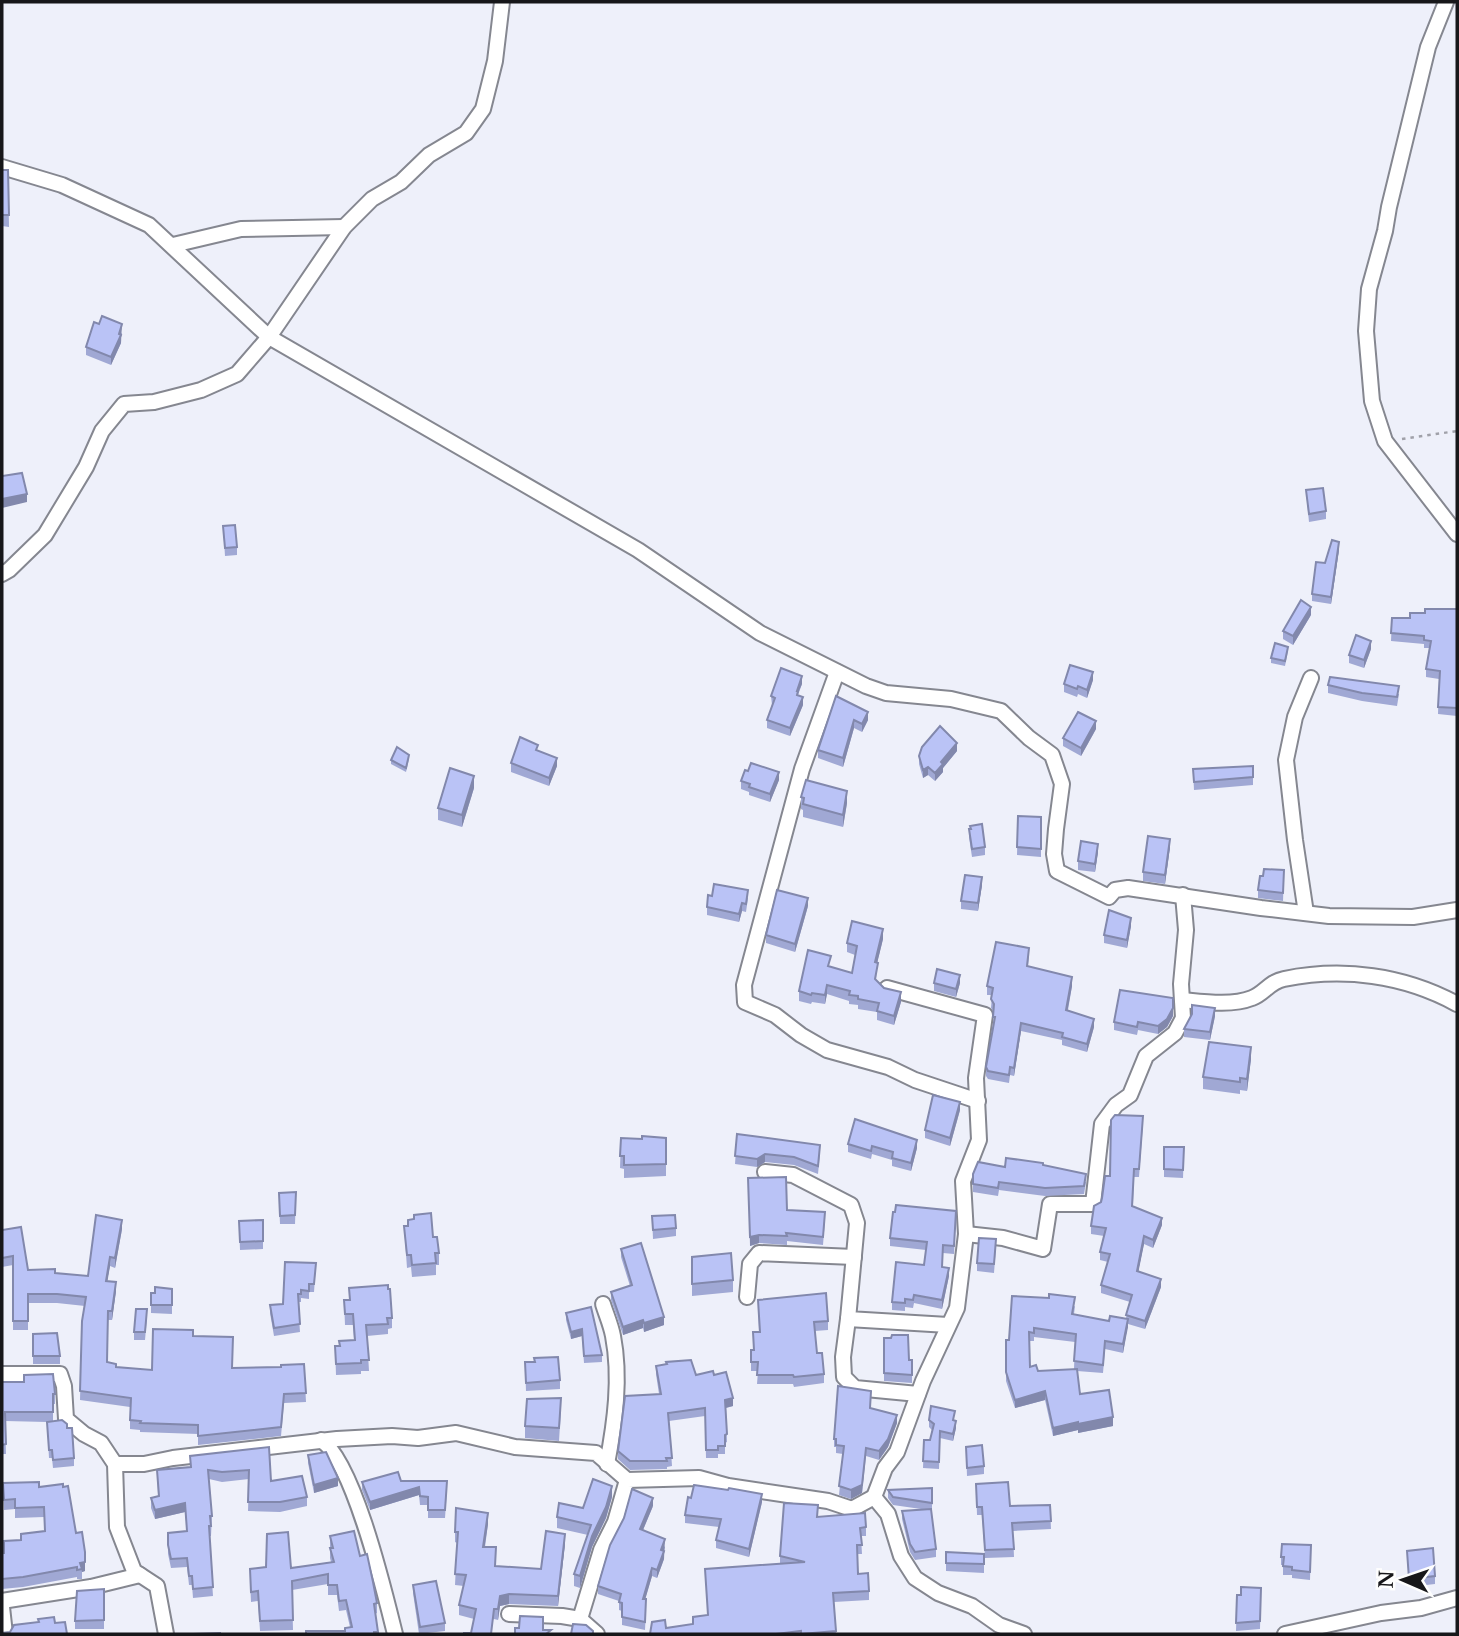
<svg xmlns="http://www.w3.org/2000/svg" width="1459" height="1636" viewBox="0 0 1459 1636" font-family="'Libre Baskerville',serif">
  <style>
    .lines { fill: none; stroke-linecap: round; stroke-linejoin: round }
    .minor-casing { stroke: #858790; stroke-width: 18 }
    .path { stroke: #a0a1a9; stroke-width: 2.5; stroke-dasharray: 3.5 5; stroke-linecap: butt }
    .minor { stroke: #fff; stroke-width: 14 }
    .wall { fill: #a0a8d4; fill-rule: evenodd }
    .shaded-wall { fill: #8288ac }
    .building { fill: #bac3f6; stroke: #8288ac; stroke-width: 2 }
  </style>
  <rect width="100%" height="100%" fill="#eef0fa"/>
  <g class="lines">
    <defs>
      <g id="minor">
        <polyline points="1446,2 1428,47 1389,207 1385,231 1369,289 1366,331 1372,401 1385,441 1457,534"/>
        <polyline points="2,167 62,185 149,225 269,337 638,550 760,633 866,686 886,693 951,699 1001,711 1029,738 1052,755 1062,784 1056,829 1054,854 1057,871 1109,897 1115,890 1128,888 1261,908 1329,916 1413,917 1457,910"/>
        <polyline points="173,245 241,229 344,227"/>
        <polyline points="2,574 9,570 45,535 86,467 102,431 124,404 154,402 201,390 237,374 269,337 344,227 372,199 401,182 429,155 466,133 483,109 495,61 502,2"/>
        <polyline points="837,672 802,769 744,985 745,1002 775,1015 801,1035 827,1050 888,1067 915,1080 978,1101"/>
        <polyline points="1306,913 1295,840 1286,760 1295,717 1311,678"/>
        <polyline points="887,988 985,1015 976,1078 979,1140 963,1181 966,1234 957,1308 923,1381 897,1452 885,1468 874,1497 888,1514 901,1556 915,1578 938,1593 972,1606 999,1625 1024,1634"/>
        <path d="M1182,1000C1204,1002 1232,1006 1252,998C1264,994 1269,982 1284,979C1343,967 1404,975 1457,1004"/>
        <polyline points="765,1172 793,1175 851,1205 857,1223 848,1319 948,1325"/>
        <polyline points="966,1234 1003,1238 1043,1249 1050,1204 1093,1204 1102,1124 1116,1105 1130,1095 1146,1056 1175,1033 1183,1018 1181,984 1186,930 1183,895"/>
        <polyline points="747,1297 750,1264 759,1253 854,1257"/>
        <path d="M603,1304C606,1314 611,1325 613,1336C621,1378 615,1422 607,1464"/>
        <polyline points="848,1319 843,1357 844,1377 855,1388 918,1394"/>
        <polyline points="2,1374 60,1374 64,1386 66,1419 84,1434 101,1443 115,1464 117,1527 134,1571 157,1586 166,1634"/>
        <path d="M321,1440C354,1462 385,1594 395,1634"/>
        <polyline points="115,1464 144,1464 173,1458 337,1439 392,1436 418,1438 456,1433 515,1447 596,1453 627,1480"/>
        <polyline points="2,1601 91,1587 140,1575"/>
        <polyline points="2,1607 5,1634"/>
        <polyline points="509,1614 562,1616 580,1619"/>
        <polyline points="597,1634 580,1619 601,1550 615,1522 627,1480 699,1478 728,1486 828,1501 852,1509 874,1497"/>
        <polyline points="1285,1634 1381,1613 1421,1608 1457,1598"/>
      </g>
    </defs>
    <use href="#minor" class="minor-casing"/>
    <polyline class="path" points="1402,439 1457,431"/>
    <use href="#minor" class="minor"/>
  </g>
  <g class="wall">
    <polygon points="2,170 8,170 9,227 2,226"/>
    <polygon points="122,333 121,336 121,343 111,365 86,355 86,347"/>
    <polygon points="1306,490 1326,511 1326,519 1309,522"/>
    <polygon points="223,526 237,547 237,555 225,556"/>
    <polygon points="1339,550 1331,604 1312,601 1312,594 1325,563"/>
    <polygon points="1457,609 1457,716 1438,714 1439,679 1426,677 1426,669 1430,648 1424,648 1424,644 1391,641 1392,618 1410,618 1425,613"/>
    <polygon points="1311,615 1293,645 1283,639 1283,631"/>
    <polygon points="1371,649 1364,668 1349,663 1349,655"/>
    <polygon points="1288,651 1285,666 1271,663 1271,658"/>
    <polygon points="1093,680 1087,698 1078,694 1077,697 1064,692 1064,684"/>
    <polygon points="802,684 798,695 803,705 790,736 767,728 767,720 772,705 771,696"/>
    <polygon points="1328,685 1399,694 1397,706 1362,701 1328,693"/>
    <polygon points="836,696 868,720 862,732 854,728 843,767 818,758 818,750"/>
    <polygon points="1096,729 1081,756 1063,746 1063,738"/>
    <polygon points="538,751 557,766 549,786 511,772 511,763"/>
    <polygon points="957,751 943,768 943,772 935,781 928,775 923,778 919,764 919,756"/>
    <polygon points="409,759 406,772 391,764 391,760"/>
    <polygon points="1253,766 1253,785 1194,790 1193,769"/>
    <polygon points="748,771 779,780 770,802 749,795 749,792 741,789 741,781"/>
    <polygon points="474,788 462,827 438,820 438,808"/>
    <polygon points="801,797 847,803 843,827 803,817 803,810 801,809"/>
    <polygon points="1018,816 1041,817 1041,857 1017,855"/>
    <polygon points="969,829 970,829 985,847 985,855 972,857 969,837"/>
    <polygon points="1170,847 1165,884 1143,881 1143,872"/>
    <polygon points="1098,852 1095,872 1078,870 1078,861"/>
    <polygon points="1284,870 1283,901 1258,898 1258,890 1263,876"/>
    <polygon points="982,885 978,911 961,909 961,901"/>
    <polygon points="712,896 748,898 746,912 742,911 739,922 707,915 707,907"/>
    <polygon points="808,906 795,952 766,943 766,935"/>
    <polygon points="1131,926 1127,948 1104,943 1104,935"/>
    <polygon points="883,939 877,963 876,980 901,1002 894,1025 877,1020 877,1012 858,1009 858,1005 849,1004 849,1001 827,994 825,1004 812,1002 811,1004 799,1001 799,991 831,967 852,973 855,955 847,952 847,943"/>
    <polygon points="1029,956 1028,966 1072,986 1068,1010 1094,1027 1087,1052 1062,1045 1062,1040 1021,1031 1014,1076 1010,1075 1009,1083 988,1079 986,1076 986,1067 993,1025 994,1012 991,1008 992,995 987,995 987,986"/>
    <polygon points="934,983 960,983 956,997 934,991"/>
    <polygon points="1173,1016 1167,1027 1158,1034 1138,1030 1137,1035 1114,1030 1114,1022"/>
    <polygon points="1215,1016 1210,1040 1184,1037 1184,1029"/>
    <polygon points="1251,1059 1247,1091 1240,1090 1240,1094 1203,1089 1203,1077"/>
    <polygon points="960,1110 950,1146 925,1138 925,1130"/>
    <path d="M1143,1124L1139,1177H1134L1133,1206L1162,1225L1153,1248L1144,1244L1138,1272L1161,1287L1145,1329L1128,1324L1123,1353L1105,1349L1103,1373L1077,1371L1080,1394L1113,1426L1078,1433V1430L1053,1436L1045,1400L1015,1408L1006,1381V1340H1009L1075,1306L1074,1314L1109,1321L1126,1318L1130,1302L1101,1293V1285L1108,1262L1100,1260V1252L1104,1236L1091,1234V1226L1110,1176ZM1034,1337L1075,1342L1074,1369L1038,1371L1030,1367L1029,1341H1034Z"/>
    <polygon points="737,1134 820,1153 818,1174 794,1165 765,1162 757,1167 735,1164"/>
    <polygon points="621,1138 642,1139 666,1138 666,1176 624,1178 624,1169 620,1168"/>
    <polygon points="848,1144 917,1148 911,1171 892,1166 892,1160 872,1154 871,1159 848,1152"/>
    <polygon points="1164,1147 1184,1147 1183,1178 1164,1177"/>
    <polygon points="1043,1165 1086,1182 1084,1194 1045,1196 999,1190 998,1196 973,1192 973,1174 1005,1167"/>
    <polygon points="748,1178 787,1210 825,1220 823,1245 787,1241 787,1245 759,1243 750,1246"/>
    <polygon points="296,1192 295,1224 280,1224 279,1201"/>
    <polygon points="956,1211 954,1254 943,1253 943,1267 949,1276 942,1309 914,1303 913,1308 905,1307 905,1311 892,1310 892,1302 924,1265 926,1250 890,1246 890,1238"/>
    <polygon points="652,1216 676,1228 676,1236 653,1239"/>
    <polygon points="263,1220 263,1249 240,1250 239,1221"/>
    <polygon points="404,1226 433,1237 439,1253 439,1265 436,1265 436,1275 412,1277 411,1267 407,1268"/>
    <polygon points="122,1229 115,1268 110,1266 107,1281 116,1291 112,1320 108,1320 107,1363 116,1367 152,1370 193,1336 233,1368 281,1367 304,1364 306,1402 284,1403 281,1436 198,1445 198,1434 140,1432 140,1430 130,1429 130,1407 80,1400 82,1321 85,1306 57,1303 28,1303 28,1330 13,1330 13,1265 2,1267 2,1230 28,1270 88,1276"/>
    <polygon points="996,1247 994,1273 977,1271 977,1263"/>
    <polygon points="621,1249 664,1325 644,1332 643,1328 623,1335 611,1300 611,1292 630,1286 621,1257"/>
    <polygon points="692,1257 733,1280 733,1292 692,1296"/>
    <polygon points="316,1263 314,1292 309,1292 309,1299 301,1298 301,1302 298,1302 300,1332 274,1336 270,1313 270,1305 283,1304"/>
    <polygon points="349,1288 392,1318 392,1328 388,1329 388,1334 367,1336 369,1371 361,1371 361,1374 336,1375 335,1346 339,1346 354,1340 353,1325 345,1325 344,1300 349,1300"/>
    <polygon points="172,1289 172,1314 151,1313 151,1293 155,1293"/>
    <polygon points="758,1300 828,1321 828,1330 815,1331 817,1353 824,1374 824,1383 794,1387 793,1384 757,1384 758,1371 751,1371 751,1350 754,1350 759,1332"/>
    <polygon points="566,1313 602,1355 602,1362 584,1363 582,1336 571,1339 566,1320"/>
    <polygon points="147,1317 145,1340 134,1340 134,1332"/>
    <polygon points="33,1334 60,1356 60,1364 33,1364"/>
    <polygon points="884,1338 909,1360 912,1360 912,1383 884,1381"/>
    <polygon points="525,1362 560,1380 560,1389 526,1391"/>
    <polygon points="656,1366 696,1375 714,1375 733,1406 726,1408 727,1442 725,1443 725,1454 718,1454 718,1458 706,1458 705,1416 669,1421 672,1466 667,1467 667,1469 630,1470 618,1459 618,1451 659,1394 656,1374"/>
    <polygon points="2,1382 55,1394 55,1404 53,1404 53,1421 67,1428 74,1458 74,1466 53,1468 52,1458 49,1458 47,1422 5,1421 6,1454 2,1454"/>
    <polygon points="871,1408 897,1423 888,1447 879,1460 866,1456 862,1493 851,1499 839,1495 843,1454 836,1453 836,1447 834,1447 834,1439"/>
    <polygon points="561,1410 559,1441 525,1438 525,1426"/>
    <polygon points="929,1420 955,1420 956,1428 953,1441 940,1438 939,1469 923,1468 924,1440 930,1440 932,1430 929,1427"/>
    <polygon points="269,1447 271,1481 307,1497 307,1506 280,1512 248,1511 249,1479 222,1482 209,1479 212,1516 211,1536 209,1536 213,1596 193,1598 192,1585 189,1585 187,1567 171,1568 168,1554 168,1533 187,1531 185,1512 155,1519 151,1508 151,1498 158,1496 157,1470 190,1468 190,1456"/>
    <polygon points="966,1447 984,1466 984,1474 967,1476"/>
    <polygon points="308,1455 338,1486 314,1493 308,1463"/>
    <polygon points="401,1481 447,1489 445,1518 428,1518 428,1505 420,1505 419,1495 370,1510 362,1490 362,1482"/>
    <polygon points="3,1483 39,1487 76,1533 85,1571 82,1572 82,1579 77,1579 77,1577 23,1587 2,1589 2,1553 4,1553 21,1540 21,1534 45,1531 44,1517 15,1518 15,1509 4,1510"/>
    <polygon points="976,1484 1010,1506 1050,1505 1051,1529 1013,1531 1014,1557 985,1558 982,1515 977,1515"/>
    <polygon points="932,1488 932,1511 931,1511 936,1549 936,1557 915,1560 910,1552 902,1519 902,1511 921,1509 893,1505 888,1498 888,1490"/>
    <polygon points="612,1497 606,1518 592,1547 580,1588 574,1586 574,1574 588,1535 557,1528 557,1517"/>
    <polygon points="762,1502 749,1557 716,1548 716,1540 719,1527 685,1523 685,1515"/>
    <polygon points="653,1506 643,1530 665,1547 664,1551 664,1559 657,1578 652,1576 645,1599 646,1608 645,1630 622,1625 622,1611 619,1610 619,1601 598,1594 598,1586"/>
    <polygon points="818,1517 866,1527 866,1536 861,1536 862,1554 857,1554 858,1574 869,1591 869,1600 834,1602 836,1634 650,1634 666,1628 693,1624 693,1617 707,1615 780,1563 780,1556"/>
    <polygon points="488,1524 485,1547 495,1566 541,1569 565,1544 558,1606 509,1604 500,1606 498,1620 494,1619 471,1633 474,1619 459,1615 459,1605 464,1586 455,1585 457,1543 455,1542 455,1532"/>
    <polygon points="330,1536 360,1556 377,1603 377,1613 375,1614 378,1634 306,1634 345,1631 350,1627 346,1610 339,1611 337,1595 328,1595 328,1584 292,1590 293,1630 260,1631 258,1601 251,1602 250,1579 291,1568 331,1562 330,1558"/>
    <polygon points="1311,1545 1310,1580 1292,1578 1292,1575 1283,1575 1283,1565 1281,1565 1281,1557"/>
    <polygon points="1407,1551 1435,1576 1435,1584 1409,1587"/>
    <polygon points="946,1552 984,1554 984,1573 946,1571"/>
    <polygon points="413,1585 445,1623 445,1631 419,1634 413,1593"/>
    <polygon points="1261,1588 1260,1629 1236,1631 1237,1595 1241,1595"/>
    <polygon points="104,1589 104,1629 75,1629 75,1621"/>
  </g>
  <g class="shaded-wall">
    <polygon points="122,324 121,343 111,365 111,357"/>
    <polygon points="27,494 27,502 2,508 2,499"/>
    <polygon points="1339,542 1339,550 1331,604 1331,597"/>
    <polygon points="1311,607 1311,615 1293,645 1293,636"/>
    <polygon points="1371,641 1371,649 1364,668 1364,660"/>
    <polygon points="1093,672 1093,680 1087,698 1087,690"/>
    <polygon points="802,676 802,684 798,693 798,699 797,691"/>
    <polygon points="803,697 803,705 790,736 790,728"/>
    <polygon points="868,712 868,720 862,732 862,724"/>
    <polygon points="854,720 854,728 843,767 843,758"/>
    <polygon points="1096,721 1096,729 1081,756 1081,748"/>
    <polygon points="957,743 957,751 943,768 943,772 935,781 935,773 941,762"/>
    <polygon points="557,758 557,766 549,786 549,778"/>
    <polygon points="928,767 928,775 923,778 923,770"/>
    <polygon points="779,772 779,780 770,802 770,794"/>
    <polygon points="474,776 474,788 462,827 462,815"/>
    <polygon points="847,791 847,803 843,827 843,815"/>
    <polygon points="1170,839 1170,847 1165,884 1165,875"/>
    <polygon points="1098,844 1098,852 1095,872 1095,864"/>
    <polygon points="982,877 982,885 978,911 978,903"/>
    <polygon points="808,898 808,906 795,952 795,944"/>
    <polygon points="742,903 742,911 739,922 739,914"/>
    <polygon points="1131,918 1131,926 1127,948 1127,940"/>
    <polygon points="883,929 883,939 875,972 875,962"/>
    <polygon points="960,975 960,983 956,997 956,989"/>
    <polygon points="1072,977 1072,986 1066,1018 1066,1010"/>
    <polygon points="827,985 827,994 825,1004 825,995"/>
    <polygon points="901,992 901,1002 894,1025 894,1016"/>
    <polygon points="1173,1008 1173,1016 1167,1027 1158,1034 1158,1026"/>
    <polygon points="1215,1008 1215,1016 1210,1040 1210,1032"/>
    <polygon points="1094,1019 1094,1027 1087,1052 1087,1044"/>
    <polygon points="1021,1023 1021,1031 1014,1076 1014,1068"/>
    <polygon points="1251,1047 1251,1059 1247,1091 1247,1079"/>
    <polygon points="960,1102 960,1110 950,1146 950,1138"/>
    <polygon points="917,1140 917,1148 911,1171 911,1163"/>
    <polygon points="765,1154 765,1162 757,1167 757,1159"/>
    <polygon points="1162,1218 1162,1225 1153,1248 1153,1240"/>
    <polygon points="122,1220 122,1229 115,1268 115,1258"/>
    <polygon points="759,1235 759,1243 750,1246 750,1237"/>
    <polygon points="1144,1236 1144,1244 1137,1279 1137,1271"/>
    <polygon points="110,1257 110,1266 106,1290 106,1281"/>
    <polygon points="949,1268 949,1276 942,1309 942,1300"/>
    <polygon points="1161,1279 1161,1287 1145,1329 1145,1321"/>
    <polygon points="116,1282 116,1291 112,1320 112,1311"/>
    <polygon points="664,1317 664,1325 644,1332 644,1323"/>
    <polygon points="1128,1319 1128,1327 1123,1353 1123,1344"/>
    <polygon points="643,1320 643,1328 623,1335 623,1327"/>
    <polygon points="582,1329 582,1336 571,1339 571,1332"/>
    <polygon points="1045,1391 1045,1400 1015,1408 1015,1400"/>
    <polygon points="733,1398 733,1406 725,1408 725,1400"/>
    <polygon points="897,1415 897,1423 888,1447 879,1460 879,1451"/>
    <polygon points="1113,1417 1113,1426 1078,1433 1078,1424"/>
    <polygon points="956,1421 956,1428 953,1441 953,1434"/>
    <polygon points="1078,1422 1078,1430 1053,1436 1053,1428"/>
    <polygon points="866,1448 862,1493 851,1499 851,1490"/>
    <polygon points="338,1478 338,1486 314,1493 314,1485"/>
    <polygon points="612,1486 612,1497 606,1518 592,1547 580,1588 580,1576 592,1536"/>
    <polygon points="419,1487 419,1495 370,1510 370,1502"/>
    <polygon points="762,1494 762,1502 749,1557 749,1549"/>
    <polygon points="653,1498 653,1506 640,1537 640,1529"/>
    <polygon points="185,1503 185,1512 155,1519 155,1510"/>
    <polygon points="488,1513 488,1524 483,1557 483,1547"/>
    <polygon points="565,1534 565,1544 558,1606 558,1596"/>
    <polygon points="665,1539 664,1559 657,1578 657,1570 661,1550"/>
    <polygon points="85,1562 85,1571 82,1572 80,1563"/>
    <polygon points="652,1568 652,1576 643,1607 643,1599"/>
    <polygon points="509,1594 509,1604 500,1606 498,1620 498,1609 500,1596"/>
  </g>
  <g class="building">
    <polygon points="2,170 8,170 9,215 2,215"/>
    <polygon points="102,316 122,324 119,334 121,335 111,357 86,347 94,322 99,324"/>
    <polygon points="22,473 27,494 2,499 2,476"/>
    <polygon points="1323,488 1326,511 1309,514 1306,490"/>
    <polygon points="235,525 237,547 225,548 223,526"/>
    <polygon points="1332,540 1339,542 1331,597 1312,594 1316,562 1325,563"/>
    <polygon points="1301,600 1311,607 1293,636 1283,631"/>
    <polygon points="1425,609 1457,609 1457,708 1438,707 1440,671 1426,669 1431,641 1424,640 1424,636 1391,633 1392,618 1410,618 1410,613 1425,613"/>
    <polygon points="1356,635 1371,641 1364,660 1349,655"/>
    <polygon points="1275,643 1288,647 1285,661 1271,658"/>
    <polygon points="1070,665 1093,672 1087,690 1078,686 1077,689 1064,684"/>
    <polygon points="781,668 802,676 797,691 798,691 797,695 803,697 790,728 767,720 775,698 771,696"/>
    <polygon points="1330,677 1399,686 1397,697 1362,693 1328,685"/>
    <polygon points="836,696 868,712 862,724 854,720 843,758 818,750"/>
    <polygon points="1078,712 1096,721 1081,748 1063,738"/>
    <polygon points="940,726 957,743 941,762 943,764 935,773 928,767 923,770 919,756 922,747"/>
    <polygon points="520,737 538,745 536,750 557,758 549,778 511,763"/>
    <polygon points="397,747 409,755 406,768 391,760"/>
    <polygon points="751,763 779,772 770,794 749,787 750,784 741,781 745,770 748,771"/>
    <polygon points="1253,766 1253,777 1194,782 1193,769"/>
    <polygon points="450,768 474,776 462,815 438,808"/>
    <polygon points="806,780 847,791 843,815 803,804 804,798 801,797"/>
    <polygon points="1018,816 1041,817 1041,849 1017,847"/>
    <polygon points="982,824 985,847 972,849 969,829 971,829 970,826"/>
    <polygon points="1148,836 1170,839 1165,875 1143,872"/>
    <polygon points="1081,841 1098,844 1095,864 1078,861"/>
    <polygon points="1264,869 1284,870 1283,893 1258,890 1260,876 1263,876"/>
    <polygon points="965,875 982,877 978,903 961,901"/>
    <polygon points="714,884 748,890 746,904 742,903 739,914 707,907 708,895 712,896"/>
    <polygon points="777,890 808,898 795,944 766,935"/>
    <polygon points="1109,910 1131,918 1127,940 1104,935"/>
    <polygon points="852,921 883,929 875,962 878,963 875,979 884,988 901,992 894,1016 877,1011 879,1003 858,999 858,996 849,995 850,991 827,985 825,995 812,993 811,995 799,991 808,950 831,956 828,966 852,973 857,946 847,943"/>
    <polygon points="996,942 1029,948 1027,966 1072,977 1066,1010 1094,1019 1087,1044 1062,1037 1063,1033 1021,1023 1014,1068 1010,1067 1009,1075 988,1071 986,1067 995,1017 993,1017 994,1004 991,999 993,988 987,986"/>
    <polygon points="937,969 960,975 956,989 934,983"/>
    <polygon points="1120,990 1173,998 1173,1008 1167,1019 1158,1026 1138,1022 1137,1027 1114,1022"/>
    <polygon points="1192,1005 1215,1008 1210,1032 1184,1029 1192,1014"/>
    <polygon points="1209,1042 1251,1047 1247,1079 1240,1078 1240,1082 1203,1077"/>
    <polygon points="933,1095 960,1102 950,1138 925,1130"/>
    <polygon points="1115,1115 1143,1116 1139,1169 1134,1169 1132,1206 1162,1218 1153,1240 1144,1236 1137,1271 1161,1279 1145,1321 1126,1315 1132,1295 1101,1285 1110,1254 1100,1252 1106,1228 1091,1226 1094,1206 1101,1202 1102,1198 1105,1176 1110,1176 1111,1120"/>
    <polygon points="855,1119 917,1140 911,1163 892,1158 893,1152 872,1146 871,1151 848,1144"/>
    <polygon points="737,1134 820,1145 818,1166 794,1157 765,1154 757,1159 735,1156"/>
    <polygon points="642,1136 666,1138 666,1164 624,1165 624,1156 620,1156 621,1138 642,1139"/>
    <polygon points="1164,1147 1184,1147 1183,1170 1164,1169"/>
    <polygon points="1006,1158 1043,1163 1043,1165 1086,1174 1084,1186 1045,1188 999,1182 998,1188 973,1184 973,1174 978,1162 1005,1167"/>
    <polygon points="786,1177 787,1210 825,1212 823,1237 786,1233 787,1236 759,1235 750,1237 748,1178"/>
    <polygon points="296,1192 295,1215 280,1216 279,1193"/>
    <polygon points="896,1205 956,1211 954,1246 943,1245 942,1267 949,1268 942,1300 914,1295 913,1300 905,1299 905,1303 892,1302 896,1262 924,1265 927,1242 890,1238 893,1212 895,1212"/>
    <polygon points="431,1213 433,1237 437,1237 439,1253 435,1253 436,1263 412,1265 411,1255 407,1255 404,1226 408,1226 408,1220 414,1219 414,1215"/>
    <polygon points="96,1215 122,1220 115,1258 110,1257 106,1281 116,1282 112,1311 108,1311 107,1362 116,1364 116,1367 152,1370 153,1329 193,1330 193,1336 233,1337 232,1368 281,1367 281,1365 304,1364 306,1393 284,1394 281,1427 198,1436 198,1425 140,1423 141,1421 130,1420 131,1398 80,1391 82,1321 86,1297 57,1294 28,1294 28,1321 13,1321 13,1256 2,1258 2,1230 21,1227 28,1270 55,1269 55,1273 88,1276"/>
    <polygon points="675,1215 676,1228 653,1230 652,1216"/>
    <polygon points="263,1220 263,1241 240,1242 239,1221"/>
    <polygon points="979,1238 996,1239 994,1264 977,1263"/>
    <polygon points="641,1243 664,1317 644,1323 643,1320 623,1327 611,1292 632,1285 621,1249"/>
    <polygon points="731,1253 733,1280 692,1284 692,1257"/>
    <polygon points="285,1262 316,1263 314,1284 309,1284 309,1291 301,1290 301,1294 298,1294 300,1324 274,1328 270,1305 283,1304"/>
    <polygon points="388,1285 388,1289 390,1289 392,1318 387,1318 388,1324 366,1325 369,1360 361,1360 361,1363 336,1364 335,1346 340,1346 339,1341 355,1340 353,1314 345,1314 344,1300 350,1300 349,1288"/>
    <polygon points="155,1287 172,1289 172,1305 151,1305 151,1293 155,1293"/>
    <polygon points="826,1293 828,1321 814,1322 817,1353 822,1353 824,1374 794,1377 793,1375 757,1375 758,1362 751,1362 751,1350 754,1350 753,1332 760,1332 758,1300"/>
    <polygon points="1049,1294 1075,1297 1072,1314 1109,1321 1110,1316 1128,1319 1123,1344 1105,1341 1103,1365 1074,1361 1076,1334 1034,1328 1034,1333 1029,1332 1030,1367 1036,1365 1038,1371 1077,1369 1080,1394 1109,1390 1113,1417 1078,1424 1078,1422 1053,1428 1045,1391 1015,1400 1006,1372 1006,1340 1009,1340 1012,1296 1049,1298"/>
    <polygon points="591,1307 602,1355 584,1356 582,1329 571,1332 566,1313"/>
    <polygon points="136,1309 147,1309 145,1332 134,1332"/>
    <polygon points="57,1333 60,1356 33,1356 33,1334"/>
    <polygon points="892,1335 908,1335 909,1360 912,1360 912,1375 884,1373 884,1338 891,1338"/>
    <polygon points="558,1357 560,1380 526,1383 525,1362 535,1362 534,1358"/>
    <polygon points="691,1360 696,1375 713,1371 714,1375 726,1372 733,1398 725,1400 727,1434 725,1435 725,1446 718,1446 718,1450 706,1450 705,1408 668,1413 672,1458 666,1458 667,1461 630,1461 618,1451 625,1396 661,1394 656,1366 667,1364 666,1362"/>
    <polygon points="53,1374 55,1394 53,1394 53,1412 5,1412 6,1444 2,1445 2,1382 24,1382 24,1375"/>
    <polygon points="838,1386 871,1391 870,1408 897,1415 888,1439 879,1451 866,1448 862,1485 851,1490 839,1486 844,1446 836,1445 836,1439 834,1439"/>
    <polygon points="561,1398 559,1428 525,1426 527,1399"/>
    <polygon points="931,1406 955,1411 953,1420 956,1421 953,1434 940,1431 939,1462 923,1461 924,1440 930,1440 934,1424 929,1420"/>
    <polygon points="62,1420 67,1424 67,1428 72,1428 74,1458 53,1460 52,1450 49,1450 47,1422"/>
    <polygon points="982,1445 984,1466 967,1468 966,1447"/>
    <polygon points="269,1447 271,1481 302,1476 307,1497 280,1502 248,1502 249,1470 222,1472 208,1470 212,1516 210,1516 211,1526 209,1526 213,1587 193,1589 192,1576 189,1576 187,1558 171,1559 168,1545 168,1533 187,1531 185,1503 155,1510 151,1498 159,1496 157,1470 191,1467 190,1456"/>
    <polygon points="326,1452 338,1478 314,1485 308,1455"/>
    <polygon points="398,1472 401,1481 447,1481 445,1510 428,1510 428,1497 420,1496 419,1487 370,1502 362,1482"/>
    <polygon points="593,1479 612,1486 606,1507 592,1536 580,1576 574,1574 591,1525 557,1517 559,1503 583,1508"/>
    <polygon points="39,1482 39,1487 63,1484 63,1487 68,1486 76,1533 82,1532 85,1552 85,1562 80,1563 82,1569 77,1570 77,1567 23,1577 2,1579 2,1553 4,1553 4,1541 21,1540 21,1534 45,1531 44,1507 15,1508 15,1499 4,1500 3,1483"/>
    <polygon points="1008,1482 1010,1506 1050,1505 1051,1521 1012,1523 1014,1549 985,1550 982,1507 977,1507 976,1484"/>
    <polygon points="694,1485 728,1490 729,1488 762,1494 749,1549 716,1540 721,1519 685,1515 688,1497 691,1498"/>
    <polygon points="932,1488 932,1503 893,1497 888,1490"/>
    <polygon points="632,1489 653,1498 640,1529 665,1539 661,1550 664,1551 657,1570 652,1568 643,1599 646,1599 645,1622 622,1617 622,1603 619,1602 621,1594 598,1586 610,1545 624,1518"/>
    <polygon points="784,1503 818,1505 817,1517 865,1513 866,1527 860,1528 862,1545 857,1545 858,1574 868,1573 869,1591 833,1593 836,1631 801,1634 801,1631 776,1634 650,1634 652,1622 665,1620 666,1628 693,1624 693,1617 708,1615 705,1569 805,1562 780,1556"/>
    <polygon points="456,1508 488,1513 483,1547 496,1547 495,1566 541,1569 546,1531 565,1534 558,1596 509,1594 500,1596 498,1609 494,1609 491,1634 464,1634 464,1633 471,1633 476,1609 459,1605 466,1575 455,1574 458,1532 455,1532"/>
    <polygon points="931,1509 936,1549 915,1552 910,1544 902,1511"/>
    <polygon points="354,1531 360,1556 367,1554 373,1582 377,1603 374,1604 378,1632 374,1632 374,1634 306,1634 306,1631 345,1631 345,1628 352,1627 346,1600 339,1601 337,1585 328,1585 328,1574 292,1581 293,1620 260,1621 258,1591 251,1592 250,1569 266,1567 267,1534 288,1532 291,1568 334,1562 330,1548 333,1548 330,1536"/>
    <polygon points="1282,1544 1311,1545 1310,1572 1292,1570 1292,1567 1283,1566 1284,1557 1281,1557"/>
    <polygon points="1433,1548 1435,1576 1409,1579 1407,1551"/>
    <polygon points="946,1552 984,1554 984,1564 946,1563"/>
    <polygon points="436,1581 445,1623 420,1627 413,1585"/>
    <polygon points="1241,1587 1261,1588 1260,1621 1236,1623 1237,1595 1241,1595"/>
    <polygon points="104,1589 104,1620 75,1621 77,1591"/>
    <polygon points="520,1616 543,1617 543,1630 551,1630 546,1634 515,1634 515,1628 519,1628"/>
    <polygon points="54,1617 55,1623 65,1622 67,1634 2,1634 2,1633 10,1632 14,1625 39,1622 38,1619"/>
    <polygon points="573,1624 586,1625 593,1631 593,1634 571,1634"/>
    <polygon points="220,1633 220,1634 193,1634"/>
  </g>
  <rect width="1459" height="1636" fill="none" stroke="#17171a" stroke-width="7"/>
  <g transform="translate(1403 1580) rotate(272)" stroke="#fefefe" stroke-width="5" paint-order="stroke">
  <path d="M0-5L12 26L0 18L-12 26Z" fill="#17171a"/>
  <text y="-10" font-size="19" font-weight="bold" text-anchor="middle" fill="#17171a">N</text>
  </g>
</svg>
